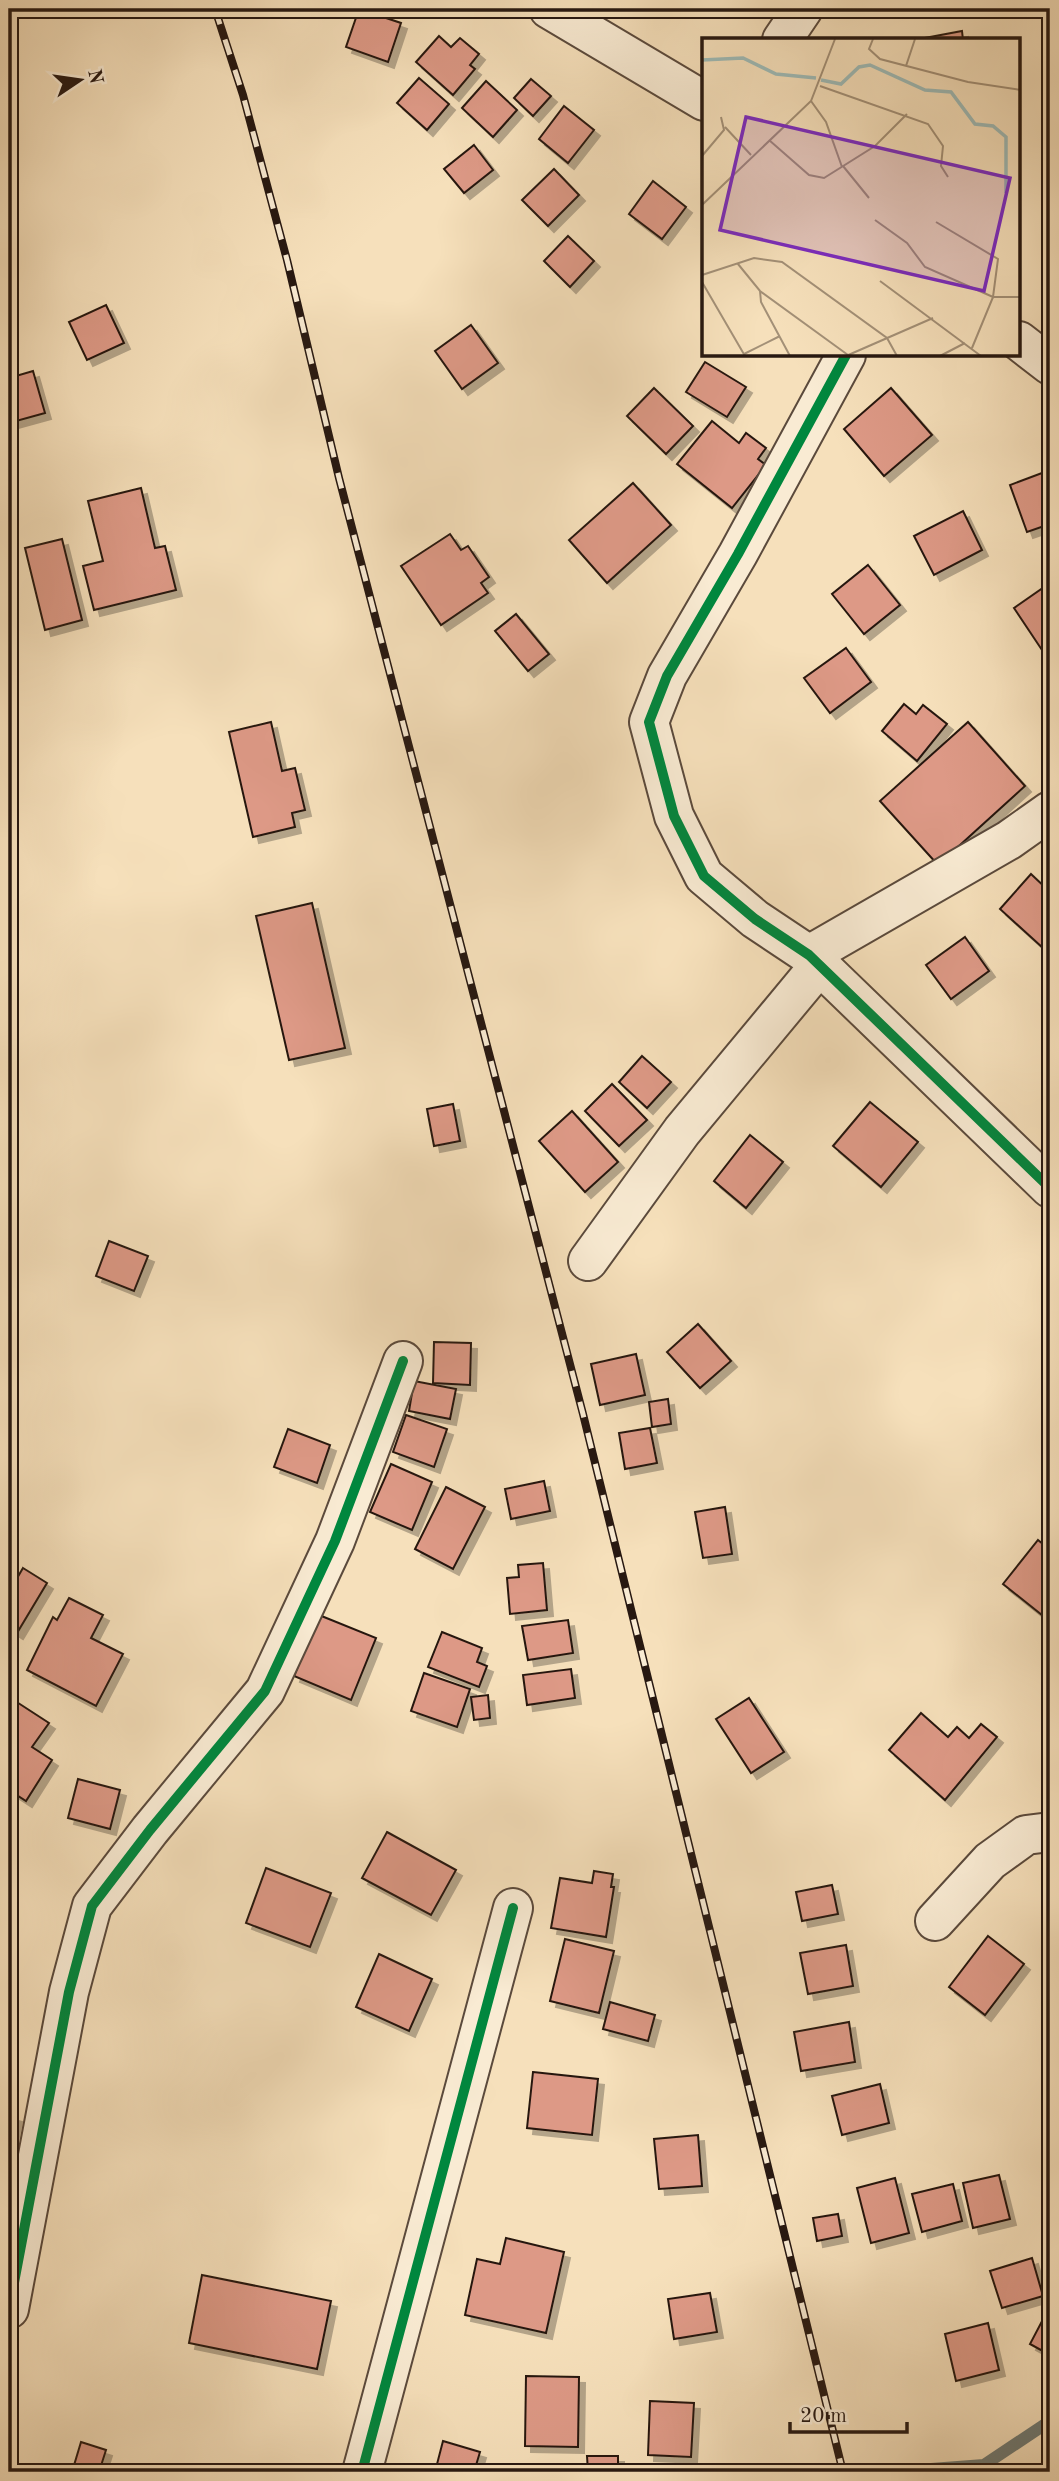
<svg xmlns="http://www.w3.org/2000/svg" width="1059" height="2481" viewBox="0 0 1059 2481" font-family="'Old Standard TT',serif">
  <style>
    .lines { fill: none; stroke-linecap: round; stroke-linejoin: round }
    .stream { stroke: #6e7a75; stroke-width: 12 }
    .building { fill: #dd9986; stroke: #271811; stroke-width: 2; filter: url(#shadow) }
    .minor-casing { stroke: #5b4a3c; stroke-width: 42 }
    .minor { stroke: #f9ebd3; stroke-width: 38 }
    .rail-casing { stroke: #271811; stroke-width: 8 }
    .rail { stroke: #f9ebd3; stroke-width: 5; stroke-dasharray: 16; stroke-linecap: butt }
    .cycleway-casing { stroke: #f9ebd3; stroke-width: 15 }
    .cycleway { stroke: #00873e; stroke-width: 10 }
    .inset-river { fill: none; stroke: #9ebbb7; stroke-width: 3.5 }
    .inset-road { fill: none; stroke: #a39077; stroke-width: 2 }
    .view { fill: #7b2cbf; fill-opacity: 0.15; stroke: #7b2cbf; stroke-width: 3.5 }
    .inset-edge { fill: none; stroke: #271811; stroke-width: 3.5 }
  </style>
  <defs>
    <filter id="shadow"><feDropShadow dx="6" dy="6" stdDeviation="0" flood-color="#0004"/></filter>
  </defs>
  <rect width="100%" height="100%" fill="#f6e0bb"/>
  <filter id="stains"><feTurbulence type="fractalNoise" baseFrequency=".00286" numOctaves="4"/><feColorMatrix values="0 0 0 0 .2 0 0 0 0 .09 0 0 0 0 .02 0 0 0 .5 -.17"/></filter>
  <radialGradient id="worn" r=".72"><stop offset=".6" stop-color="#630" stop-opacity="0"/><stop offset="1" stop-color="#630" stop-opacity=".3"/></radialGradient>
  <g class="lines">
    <polyline class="stream" points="918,2470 984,2465 1050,2421"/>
  </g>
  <g class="building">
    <polygon points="359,9 401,23 388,62 346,47"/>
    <polygon points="962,31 963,40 914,40"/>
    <polygon points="439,36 451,47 460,38 479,54 470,65 475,69 453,95 416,62"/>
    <polygon points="419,78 449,104 427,130 397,103"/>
    <polygon points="531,79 551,96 533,116 514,98"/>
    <polygon points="486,81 517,110 493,137 462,108"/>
    <polygon points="564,106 594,130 568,163 539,139"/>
    <polygon points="474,145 493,170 464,193 444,169"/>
    <polygon points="554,169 579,195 548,226 522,200"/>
    <polygon points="653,181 686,207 662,239 629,214"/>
    <polygon points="568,236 594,261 570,287 544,261"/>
    <polygon points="106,305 124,343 87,360 69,322"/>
    <polygon points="471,325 498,363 462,389 435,351"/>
    <polygon points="705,362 746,387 727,417 686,392"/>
    <polygon points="33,371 45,413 9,423 9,378"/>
    <polygon points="654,388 693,426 666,454 627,416"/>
    <polygon points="891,388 932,435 884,476 844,429"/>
    <polygon points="712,421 739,443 746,433 766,448 758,459 766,465 732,508 677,464"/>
    <polygon points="1050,470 1050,524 1027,532 1010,485"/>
    <polygon points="633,483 671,525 607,583 569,540"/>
    <polygon points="141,488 155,548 165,546 176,590 94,610 83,566 103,561 88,501"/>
    <polygon points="963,511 982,550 934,575 914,536"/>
    <polygon points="450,534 461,550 468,546 489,577 481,583 488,593 441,625 401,566"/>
    <polygon points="62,539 82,620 45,630 25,548"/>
    <polygon points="868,565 900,605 864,634 832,594"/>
    <polygon points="1050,583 1050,658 1048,659 1014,608"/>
    <polygon points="516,614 549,654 528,671 495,631"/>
    <polygon points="846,648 871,682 830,713 804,678"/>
    <polygon points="904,704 916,714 923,705 947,724 917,761 882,731"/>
    <polygon points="271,722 282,771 295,768 305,810 292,813 295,827 253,837 229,732"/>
    <polygon points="968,722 1025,786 938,865 880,801"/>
    <polygon points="1031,874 1050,892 1050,939 1043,948 1000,909"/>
    <polygon points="312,903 345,1048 289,1060 256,916"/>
    <polygon points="965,937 989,971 951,999 926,965"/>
    <polygon points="642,1056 671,1082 647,1108 619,1082"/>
    <polygon points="612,1084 647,1120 619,1146 585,1111"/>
    <polygon points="870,1102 918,1142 881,1187 833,1146"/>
    <polygon points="453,1104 460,1141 434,1146 427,1109"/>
    <polygon points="572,1111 618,1162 585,1192 539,1141"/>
    <polygon points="1050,1131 1050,1154 1042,1150"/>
    <polygon points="750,1135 783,1162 746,1208 714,1181"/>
    <polygon points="109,1241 148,1256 134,1291 96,1276"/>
    <polygon points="698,1324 731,1361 700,1388 667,1352"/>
    <polygon points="434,1342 471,1343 470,1385 433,1383"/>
    <polygon points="636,1354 645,1395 600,1405 591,1364"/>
    <polygon points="414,1381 456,1389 450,1419 409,1411"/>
    <polygon points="668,1399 671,1424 652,1427 649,1402"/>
    <polygon points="406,1415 447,1429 434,1467 393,1452"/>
    <polygon points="650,1428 657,1463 625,1469 619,1433"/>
    <polygon points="288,1429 330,1445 317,1483 274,1467"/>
    <polygon points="391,1464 432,1482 412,1530 370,1512"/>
    <polygon points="544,1481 550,1511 511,1519 505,1489"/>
    <polygon points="446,1487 485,1507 453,1569 415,1549"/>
    <polygon points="725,1507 732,1554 703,1558 695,1512"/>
    <polygon points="1038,1540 1050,1550 1050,1615 1047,1619 1003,1584"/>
    <polygon points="543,1563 547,1610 510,1614 507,1578 519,1577 518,1565"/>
    <polygon points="23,1568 47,1583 17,1633 9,1628 9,1592"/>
    <polygon points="69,1598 103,1615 91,1638 123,1654 96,1706 27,1670 53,1617 57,1620"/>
    <polygon points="319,1615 376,1638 351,1700 294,1676"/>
    <polygon points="568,1620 573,1653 528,1660 522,1626"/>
    <polygon points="442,1632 482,1648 477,1662 487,1666 479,1687 428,1667"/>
    <polygon points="571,1669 575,1698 527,1705 523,1675"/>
    <polygon points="424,1673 470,1689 457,1727 411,1711"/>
    <polygon points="488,1695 490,1718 474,1720 471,1697"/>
    <polygon points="9,1697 49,1723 32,1747 52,1760 26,1801 9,1790"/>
    <polygon points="749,1698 784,1752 751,1773 716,1719"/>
    <polygon points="921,1713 948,1737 957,1727 969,1738 981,1724 997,1737 945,1800 889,1750"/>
    <polygon points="78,1779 120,1790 110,1829 68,1818"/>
    <polygon points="387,1832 456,1870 431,1915 362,1878"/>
    <polygon points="266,1868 331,1893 310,1947 246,1923"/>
    <polygon points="594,1871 613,1874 611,1887 614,1887 606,1937 551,1928 560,1878 592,1883"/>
    <polygon points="832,1885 838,1914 802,1921 796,1892"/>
    <polygon points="988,1936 1024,1964 985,2015 949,1987"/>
    <polygon points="565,1939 614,1951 599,2013 550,2001"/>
    <polygon points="846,1945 853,1986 808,1994 800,1953"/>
    <polygon points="379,1954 432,1979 409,2031 356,2007"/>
    <polygon points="610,2002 655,2015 648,2041 603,2029"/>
    <polygon points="849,2022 855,2062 801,2071 794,2032"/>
    <polygon points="533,2072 598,2079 592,2135 527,2128"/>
    <polygon points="880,2084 889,2123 842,2135 832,2096"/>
    <polygon points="9,2114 16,2116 9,2151"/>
    <polygon points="698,2135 702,2186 659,2189 654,2139"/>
    <polygon points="999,2175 1010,2219 973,2228 963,2183"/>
    <polygon points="895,2178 909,2233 871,2243 857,2188"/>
    <polygon points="953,2184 962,2221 922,2232 912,2194"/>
    <polygon points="838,2214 842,2236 817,2241 813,2218"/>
    <polygon points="506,2238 564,2252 546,2333 465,2315 477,2259 500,2264"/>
    <polygon points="1032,2258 1043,2296 1002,2308 990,2271"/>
    <polygon points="202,2275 331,2301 317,2369 189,2343"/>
    <polygon points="710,2293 717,2332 674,2339 668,2299"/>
    <polygon points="1050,2306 1050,2355 1030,2344"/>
    <polygon points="988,2323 999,2370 956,2381 945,2334"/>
    <polygon points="526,2376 579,2377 578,2447 525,2446"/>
    <polygon points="650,2401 694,2403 691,2457 648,2455"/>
    <polygon points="443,2441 480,2452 474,2472 449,2472 436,2468"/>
    <polygon points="81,2442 106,2450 99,2472 72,2472"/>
    <polygon points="587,2456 618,2456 618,2472 588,2472"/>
  </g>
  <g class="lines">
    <defs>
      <g id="minor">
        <polyline points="549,9 704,101"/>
        <polyline points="782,40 803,9"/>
        <polyline points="1019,341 1050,365"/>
        <polyline points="846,355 738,554 667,676 649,722 674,816 704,876 755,919 809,955 1050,1188"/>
        <polyline points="809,955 1009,840 1050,811"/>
        <polyline points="588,1261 682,1131 819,966"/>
        <polyline points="935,1921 990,1861 1026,1835 1050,1832"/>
        <polyline points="9,2309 69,1992 92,1906 150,1830 265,1691 335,1541 403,1361"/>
        <polyline points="362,2472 513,1908"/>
      </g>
    </defs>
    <use href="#minor" class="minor-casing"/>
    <use href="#minor" class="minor"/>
    <defs>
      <polyline id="rail" points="215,9 243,95 287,260 339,478 583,1414 843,2472"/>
    </defs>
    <use href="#rail" class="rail-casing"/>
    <use href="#rail" class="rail"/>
    <defs>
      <g id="cycleway">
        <polyline points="846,355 738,554 667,676 649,722 674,816 704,876 755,919 809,955 1050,1188"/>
        <polyline points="9,2309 69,1992 92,1906 150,1830 265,1691 335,1541 403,1361"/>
        <polyline points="362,2472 513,1908"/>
      </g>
    </defs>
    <use href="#cycleway" class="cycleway-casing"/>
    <use href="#cycleway" class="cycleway"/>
  </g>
  <g transform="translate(702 38)">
    <rect width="318" height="318" fill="#f6e0bb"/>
    <path class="inset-river" d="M0,22L41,20L74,36L114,40M119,42L139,46L157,29L168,27L223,52L249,54L273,86L291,88L304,99V155"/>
    <path class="inset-road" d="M171,1L167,11L178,21L266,44L319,52M204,28L213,1M118,48L226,86L241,108L239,128L246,139M109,63L124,84L140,129M23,89L49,117M67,102L107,137L122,140L173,108L205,76M0,118L22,92L19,79M141,128L167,160M0,167L109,63L133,1M173,182L205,205L223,229L291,259L296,221L234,184M36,226L58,253L146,317M0,237L52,220L80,224L185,300L195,318M178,243L279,318M0,244L43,318M58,253L59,264L88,318M270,310L291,259H319M42,316L78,298M144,318L231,280M238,318L263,305"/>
    <path class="view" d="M44,79L308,140L282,253L18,192Z"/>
    <rect width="318" height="318" class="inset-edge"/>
  </g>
  <rect width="1059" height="2481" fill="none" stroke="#f6e0bb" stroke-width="35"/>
  <rect x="10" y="10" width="1038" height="2460" fill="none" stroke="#271811" stroke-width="3.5"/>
  <rect x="18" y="18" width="1024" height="2446" fill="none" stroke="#271811" stroke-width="2"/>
  <g transform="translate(80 80) rotate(77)" stroke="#f9ebd3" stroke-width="5" paint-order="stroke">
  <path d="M0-5L12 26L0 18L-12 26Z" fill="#271811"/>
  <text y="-10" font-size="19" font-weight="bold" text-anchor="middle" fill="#271811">N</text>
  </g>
  <path d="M790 2422v10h117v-10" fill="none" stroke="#271811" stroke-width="3.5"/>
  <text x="800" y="2422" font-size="21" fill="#271811" stroke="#f9ebd3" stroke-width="5" paint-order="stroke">20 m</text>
  <rect width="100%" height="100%" filter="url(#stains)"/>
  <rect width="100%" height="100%" fill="url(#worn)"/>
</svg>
